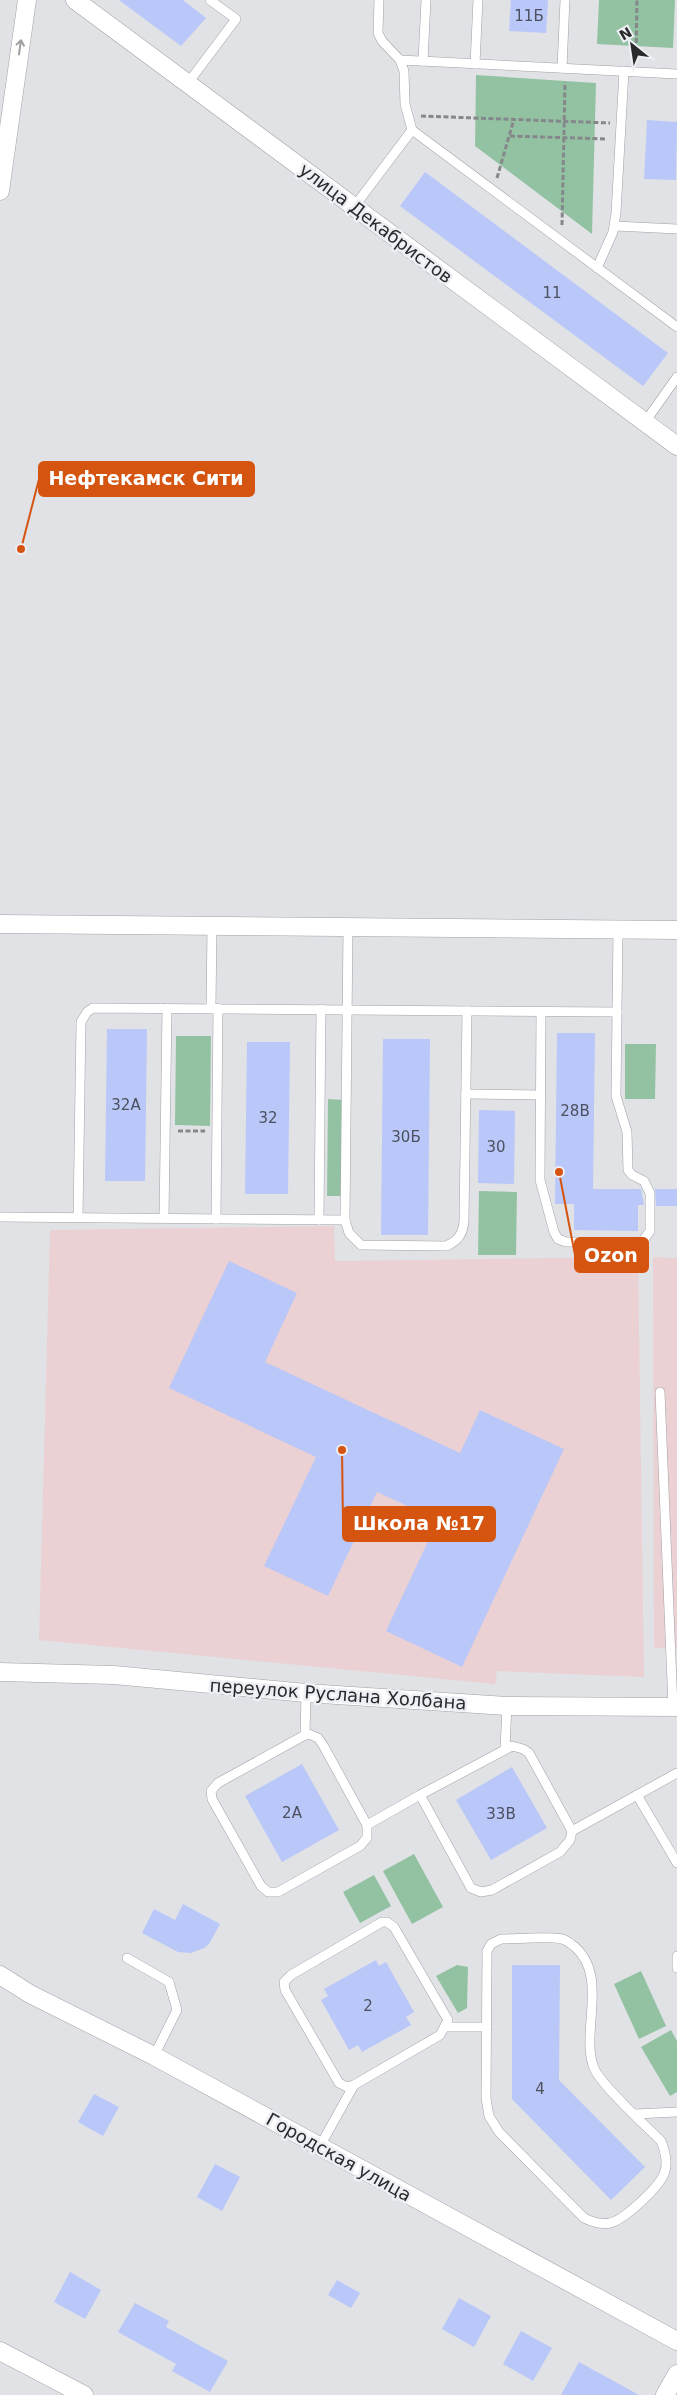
<svg xmlns="http://www.w3.org/2000/svg" width="677" height="2395" viewBox="0 0 677 2395" font-family="'DejaVu Sans',sans-serif">
  <style>
    .education { fill: #ebd1d3 }
    .green { fill: #93c2a3 }
    .building { fill: #bac7f9 }
    .lines { fill: none; stroke-linecap: round; stroke-linejoin: round }
    .service-casing { stroke: #a0a1a6; stroke-width: 10 }
    .minor-casing { stroke: #a0a1a6; stroke-width: 19 }
    .path { stroke: #85878a; stroke-width: 3; stroke-dasharray: 5 2.5; stroke-linecap: butt }
    .service { stroke: #fff; stroke-width: 9 }
    .minor { stroke: #fff; stroke-width: 18 }
    .oneway { stroke: #9f9fa0 }
    .labels { text-anchor: middle; dominant-baseline: central; stroke-width: 5; stroke-linejoin: round; paint-order: stroke }
    .number-label { font-size: 15px; fill: #4d515f }
    .street-label { font-size: 18px; fill: #292a2c; stroke: #eeeff4 }
    .leader { fill: none; stroke: #d5540f; stroke-width: 2 }
    .callout-dot { fill: #d5540f; stroke: #eeeff4; stroke-width: 2 }
    .callout { fill: #d5540f; stroke: #d5540f; stroke-width: 2 }
    .callout-label { font-size: 19px; text-anchor: middle; font-weight: bold; fill: #fff }
  </style>
  <rect width="100%" height="100%" fill="#e0e2e6"/>
  <g class="education">
    <polygon points="334,1226 335,1261 638,1257 644,1677 497,1671 495,1684 39,1640 50,1230"/>
    <polygon points="653,1257 677,1258 677,1647 654,1648"/>
  </g>
  <g class="green">
    <polygon points="599,0 675,0 673,48 597,44"/>
    <polygon points="476,75 596,83 592,234 475,146"/>
    <polygon points="176,1036 211,1036 210,1126 175,1125"/>
    <polygon points="625,1044 656,1044 655,1099 625,1099"/>
    <polygon points="328,1099 344,1100 343,1196 327,1196"/>
    <polygon points="479,1191 517,1192 516,1255 478,1255"/>
    <polygon points="414,1854 443,1907 412,1924 383,1871"/>
    <polygon points="374,1875 391,1906 360,1923 343,1892"/>
    <polygon points="457,1965 468,1967 467,2008 458,2013 436,1976"/>
    <polygon points="641,1971 666,2026 639,2039 614,1984"/>
    <polygon points="671,2030 677,2041 677,2092 670,2096 641,2047"/>
  </g>
  <g class="building">
    <polygon points="119,0 183,0 206,18 181,46"/>
    <polygon points="511,0 548,0 546,33 509,31"/>
    <polygon points="647,120 677,122 676,180 644,179"/>
    <polygon points="425,172 668,353 643,386 400,206"/>
    <polygon points="107,1029 147,1029 145,1181 105,1181"/>
    <polygon points="557,1033 595,1033 593,1189 641,1189 644,1205 638,1205 638,1231 574,1230 574,1204 555,1204"/>
    <polygon points="383,1039 430,1039 428,1235 381,1235"/>
    <polygon points="247,1042 290,1042 288,1194 245,1194"/>
    <polygon points="479,1110 515,1111 514,1184 478,1183"/>
    <polygon points="655,1189 677,1189 677,1206 656,1206"/>
    <polygon points="229,1261 297,1293 265,1362 460,1453 480,1410 564,1449 462,1667 386,1631 438,1520 377,1492 328,1596 264,1566 316,1457 169,1388"/>
    <polygon points="302,1764 339,1830 282,1862 245,1796"/>
    <polygon points="512,1767 547,1828 491,1860 456,1800"/>
    <polygon points="183,1904 220,1924 209,1944 204,1948 191,1953 178,1952 142,1933 154,1909 175,1920"/>
    <polygon points="376,1960 379,1966 386,1962 414,2012 406,2017 411,2025 362,2052 358,2045 349,2050 321,2000 328,1996 324,1989"/>
    <polygon points="512,1965 560,1965 559,2080 645,2167 611,2200 512,2099"/>
    <polygon points="94,2094 119,2107 103,2136 78,2122"/>
    <polygon points="215,2164 240,2177 222,2211 197,2197"/>
    <polygon points="70,2272 101,2290 85,2319 54,2302"/>
    <polygon points="337,2280 360,2293 351,2308 328,2295"/>
    <polygon points="459,2298 491,2316 474,2347 442,2329"/>
    <polygon points="135,2303 169,2321 166,2327 228,2361 210,2392 172,2371 176,2364 118,2332"/>
    <polygon points="521,2331 552,2348 533,2381 503,2364"/>
    <polygon points="579,2362 639,2395 561,2395"/>
  </g>
  <g class="lines">
    <defs>
      <g id="service">
        <polyline points="379,0 378,33 382,41 400,60"/>
        <polyline points="423,61 426,0"/>
        <polyline points="475,64 478,0"/>
        <polyline points="562,68 565,0"/>
        <polyline points="188,83 236,19 210,0"/>
        <polyline points="412,130 405,104 404,71 400,60 677,74"/>
        <polyline points="354,207 412,130 677,327"/>
        <polyline points="615,226 677,229"/>
        <polyline points="597,268 613,232 616,213 624,71"/>
        <polyline points="645,422 677,377"/>
        <path d="M348,927L345,1220L349,1233L361,1245L446,1246C458,1241 463,1234 464,1221L467,1011"/>
        <polyline points="211,1008 212,926"/>
        <polyline points="541,1011 540,1180 554,1232 558,1239 566,1242 642,1242 650,1231 650,1193 644,1181 632,1175 628,1170 627,1132 616,1096 618,929"/>
        <polyline points="466,1094 540,1095"/>
        <polyline points="0,1217 345,1220"/>
        <polyline points="78,1217 81,1022 87,1012 93,1008 617,1012"/>
        <polyline points="164,1218 167,1008"/>
        <polyline points="216,1219 218,1008"/>
        <polyline points="319,1220 321,1009"/>
        <polyline points="660,1392 673,1707"/>
        <polygon points="309,1734 318,1738 323,1745 367,1825 367,1838 360,1846 278,1892 268,1892 261,1886 212,1799 211,1791 218,1783 305,1735"/>
        <polyline points="305,1735 306,1693"/>
        <polygon points="512,1746 523,1749 529,1753 572,1831 570,1840 560,1852 492,1890 481,1892 471,1888 420,1795"/>
        <polyline points="505,1748 507,1706"/>
        <polyline points="637,1795 677,1863"/>
        <polyline points="367,1825 420,1795"/>
        <polyline points="572,1831 677,1773"/>
        <polygon points="382,1922 387,1922 394,1927 448,2020 440,2035 354,2085 347,2087 339,2083 285,1990 284,1982 291,1975"/>
        <path d="M501,1939C517,1939 548,1936 562,1939C567,1940 572,1945 575,1947C609,1977 580,2033 594,2068C600,2084 647,2127 661,2141C665,2151 668,2161 665,2171C662,2185 624,2220 610,2223C601,2225 592,2222 584,2218L499,2132L489,2116L486,2098L487,1951L491,1944Z"/>
        <polyline points="677,1956 677,1968"/>
        <polyline points="127,1958 169,1982 177,2010 154,2056"/>
        <polyline points="446,2027 487,2027"/>
        <polyline points="635,2114 677,2112"/>
        <polyline points="320,2146 354,2085"/>
      </g>
      <g id="minor">
        <polyline points="75,0 677,446"/>
        <polyline points="0,191 27,0"/>
        <polyline points="0,924 677,930"/>
        <polyline points="0,1672 114,1675 306,1693 507,1706 677,1707"/>
        <polyline points="0,1975 30,1994 154,2056 677,2341"/>
        <polyline points="0,2351 84,2395"/>
        <polyline points="665,2395 677,2374"/>
      </g>
    </defs>
    <use href="#service" class="service-casing"/>
    <use href="#minor" class="minor-casing"/>
    <g class="path">
      <polyline points="636,58 637,0"/>
      <polyline points="421,116 610,123"/>
      <polyline points="510,136 606,139"/>
      <polyline points="497,178 514,119"/>
      <polyline points="562,225 565,82"/>
      <polyline points="178,1131 205,1131"/>
    </g>
    <use href="#service" class="service"/>
    <use href="#minor" class="minor"/>
  </g>
  <defs><path id="oneway-shaft" d="M-6 0H5M1.5-3L5.5 0L1.5 3" fill="none" stroke-width="1.6" stroke-linecap="round" stroke-linejoin="round" transform="scale(1.25)"/></defs>
  <use class="oneway" href="#oneway-shaft" transform="translate(20 47) rotate(-82)"/>
  <g class="labels">
    <g class="number-label">
      <text x="529" y="16">11Б</text>
      <text x="552" y="293">11</text>
      <text x="126" y="1105">32А</text>
      <text x="575" y="1111">28В</text>
      <text x="268" y="1118">32</text>
      <text x="406" y="1137">30Б</text>
      <text x="496" y="1147">30</text>
      <text x="292" y="1813">2А</text>
      <text x="501" y="1814">33В</text>
      <text x="368" y="2006">2</text>
      <text x="540" y="2089">4</text>
    </g>
    <g class="street-label">
      <text transform="translate(376 223) rotate(37)">улица Декабристов</text>
      <text transform="translate(338 1694) rotate(4)">переулок Руслана Холбана</text>
      <text transform="translate(339 2157) rotate(29)">Городская улица</text>
    </g>
  </g>
  <path class="leader" d="M21 549L39 479M559 1172L575 1255M342 1450L343 1524"/>
  <g class="callout-dot">
    <circle cx="21" cy="549" r="5"/>
    <circle cx="559" cy="1172" r="5"/>
    <circle cx="342" cy="1450" r="5"/>
  </g>
  <g class="callout">
    <rect x="39" y="462" width="215" height="34" rx="5"/>
    <rect x="575" y="1238" width="73" height="34" rx="5"/>
    <rect x="343" y="1507" width="152" height="34" rx="5"/>
  </g>
  <g class="callout-label">
    <text x="146" y="485">Нефтекамск Сити</text>
    <text x="611" y="1262">Ozon</text>
    <text x="419" y="1530">Школа №17</text>
  </g>
  <g transform="translate(632 45) rotate(330)" stroke="#eeeff4" stroke-width="4" paint-order="stroke">
  <path d="M0-4L9 19L0 12L-9 19Z" fill="#292a2c"/>
  <text y="-8" font-size="14" font-weight="bold" text-anchor="middle" fill="#292a2c">N</text>
  </g>
</svg>
